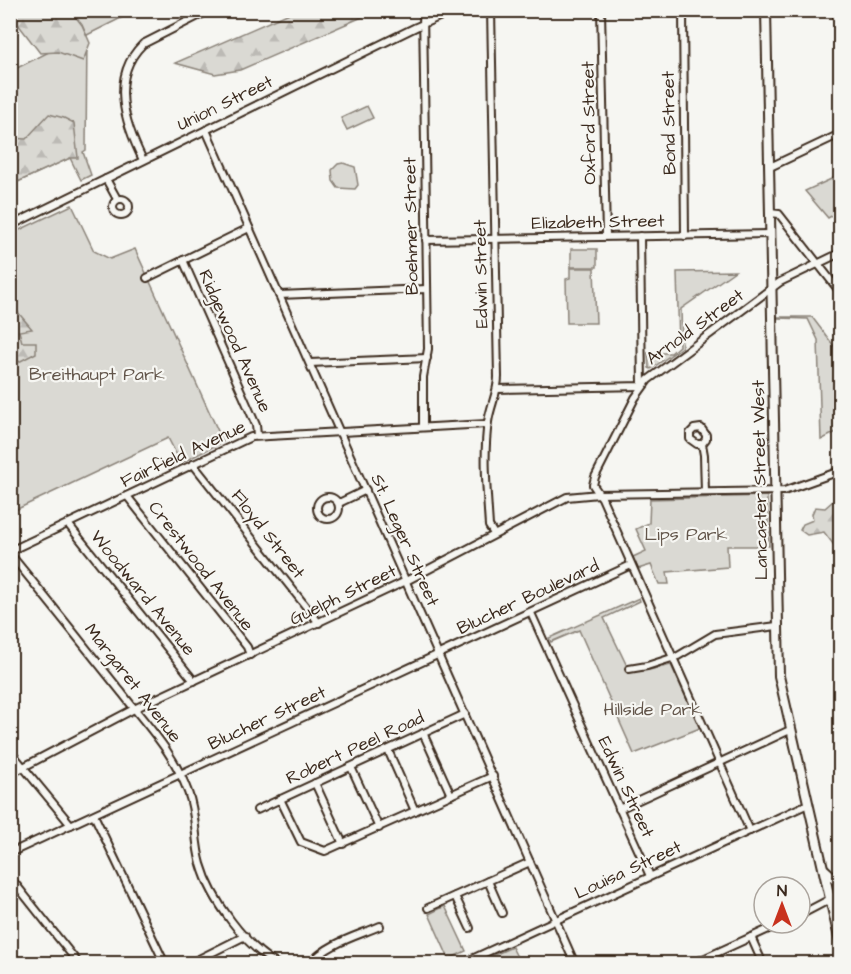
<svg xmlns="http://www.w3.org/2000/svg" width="851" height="974" viewBox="0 0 851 974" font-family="'Architects Daughter',sans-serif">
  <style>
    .green { fill: #dad9d3; stroke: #8a8278; stroke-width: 1.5 }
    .forest { fill: url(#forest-firs); stroke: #8a8278; stroke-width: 1.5 }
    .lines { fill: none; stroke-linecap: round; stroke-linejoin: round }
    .minor-casing { stroke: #3b2a1e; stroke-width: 10 }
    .major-casing { stroke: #3b2a1e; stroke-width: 12 }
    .minor { stroke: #f6f6f2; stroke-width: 6 }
    .major { stroke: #f6f6f2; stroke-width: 8 }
    .labels { text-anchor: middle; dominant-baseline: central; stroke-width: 4.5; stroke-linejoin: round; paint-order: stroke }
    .street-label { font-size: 18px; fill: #3b2a1e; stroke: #f6f6f2 }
    .park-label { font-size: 18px; fill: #63564b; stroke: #f6f6f2 }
  </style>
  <defs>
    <pattern id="forest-firs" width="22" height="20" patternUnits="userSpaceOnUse" patternTransform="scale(1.5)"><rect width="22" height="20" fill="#dad9d3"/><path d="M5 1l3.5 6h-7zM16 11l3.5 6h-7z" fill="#bcbab5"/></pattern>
  </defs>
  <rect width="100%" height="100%" fill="#f6f6f2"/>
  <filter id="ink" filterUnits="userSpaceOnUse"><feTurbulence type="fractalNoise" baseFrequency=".0167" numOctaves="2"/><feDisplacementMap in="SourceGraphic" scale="12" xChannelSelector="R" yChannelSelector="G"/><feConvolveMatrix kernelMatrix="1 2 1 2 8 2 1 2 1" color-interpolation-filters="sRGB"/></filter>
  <g filter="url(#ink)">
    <g class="green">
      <polygon points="13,11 135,11 87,35 86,150 83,152 91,175 81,180 70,158 11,185 11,71 49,52"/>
      <polygon points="367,106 373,118 347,130 341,118"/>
      <polygon points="343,163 355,167 358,185 355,189 338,188 333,181 332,170 338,164"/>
      <polygon points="840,175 840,211 828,218 805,191"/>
      <polygon points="72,205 94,251 110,259 135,249 223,442 181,463 168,438 11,512 11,234"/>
      <rect x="571" y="249" width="26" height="18"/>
      <polygon points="570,268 594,268 596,323 567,323 566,279 570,278"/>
      <polygon points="735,271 681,309 682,347 651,369 649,368 648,353 671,353 679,346 677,272"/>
      <polygon points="778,317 812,317 840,354 840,430 821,440 818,340 808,319 778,318"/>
      <polygon points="767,496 769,546 727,546 728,567 667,572 669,584 659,584 651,565 638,569 633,557 646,551 636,529 649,523 650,499"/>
      <polygon points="639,598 640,601 604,618 626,664 629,671 649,670 671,665 700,728 634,754 579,630 551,642 549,638"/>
      <polygon points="445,906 466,951 449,959 429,914"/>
      <polygon points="512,947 520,963 476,963"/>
    </g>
    <g class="forest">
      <polygon points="11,10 71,11 82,25 90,43 83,61 58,52 40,53 11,15"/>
      <polygon points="294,11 376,11 240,70 215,74 175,63"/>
      <polygon points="49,114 64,118 74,123 78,158 70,158 11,185 11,138 26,139"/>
      <polygon points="10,303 32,329 19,331 22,342 36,342 36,353 11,366"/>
      <polygon points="840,500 840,553 824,532 807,535 800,530 803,524 813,520 812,514 815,507 825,508 833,501"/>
    </g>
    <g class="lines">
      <defs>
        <g id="minor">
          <polyline points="423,10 428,349 423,377 423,427"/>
          <path d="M491,10L498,377C498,392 490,407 488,422C483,456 487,493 489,526L494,534"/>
          <polyline points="601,10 606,236"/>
          <polyline points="683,10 685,236"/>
          <polyline points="835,10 840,26"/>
          <polyline points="206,130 575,964"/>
          <path d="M143,160C125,124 109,77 143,44L210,10"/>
          <polyline points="770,167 840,134"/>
          <polyline points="106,179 117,199"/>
          <circle cx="121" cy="207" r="8"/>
          <polyline points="770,213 779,214 840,292"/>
          <polyline points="10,226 416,27 455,10"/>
          <polyline points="426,240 769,234"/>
          <polyline points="183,260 256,425 257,435"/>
          <polyline points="147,278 249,228"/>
          <polyline points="279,295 427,289"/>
          <polyline points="310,363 427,358"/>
          <polyline points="497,389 642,386 640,236"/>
          <polyline points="702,444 697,444 690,439 690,433 694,429 701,428 706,435 706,439 702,444 704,455 705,492"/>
          <polyline points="193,464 319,623"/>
          <polyline points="127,496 247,647 250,655"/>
          <circle cx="328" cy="508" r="11"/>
          <polyline points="339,503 366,490"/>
          <polyline points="68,524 194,681"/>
          <polyline points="10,551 251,437 487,424"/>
          <path d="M10,554C48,600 85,647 122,693C148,727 173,751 188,792C197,815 194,840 201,864C211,899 245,946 277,964"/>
          <polyline points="531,613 650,876"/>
          <polyline points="629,669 647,666 678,656 715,634 777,626"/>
          <polyline points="423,733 451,795"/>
          <polyline points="388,750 415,811"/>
          <polyline points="10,751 71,825"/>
          <polyline points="351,767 379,828"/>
          <polyline points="10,774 134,709 406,581 567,497 599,494 784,491 840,471"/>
          <polyline points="315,783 343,844"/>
          <polyline points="280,799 301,842 325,851 493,776"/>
          <polyline points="619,809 790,730"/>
          <polyline points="257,810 465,714"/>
          <polyline points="94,815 165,964"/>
          <polyline points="750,831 602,498 593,485 595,477 635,398 648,380 780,282 840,253"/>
          <polyline points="10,853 631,565"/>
          <polyline points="10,877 79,964"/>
          <polyline points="488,881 502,913"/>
          <polyline points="455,896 470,928"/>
          <polyline points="428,908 530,862"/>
          <polyline points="800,915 840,894"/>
          <polyline points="751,937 763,964"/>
          <polyline points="189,964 245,936"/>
          <path d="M310,964C326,944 357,936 380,926"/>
          <polyline points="461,964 808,804"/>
          <polyline points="692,964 782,923"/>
        </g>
        <g id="major">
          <polyline points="766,10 779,676 840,942"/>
          <polyline points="824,869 834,878 840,879"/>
        </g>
      </defs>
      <use href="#minor" class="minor-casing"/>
      <use href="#major" class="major-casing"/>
      <use href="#minor" class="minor"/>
      <use href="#major" class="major"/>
    </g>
  </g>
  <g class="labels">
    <g class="street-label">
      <text transform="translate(225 103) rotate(-26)">Union Street</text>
      <text transform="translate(589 123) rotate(-91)">Oxford Street</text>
      <text transform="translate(669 123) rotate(-91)">Bond Street</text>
      <text transform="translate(598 222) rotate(-1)">Elizabeth Street</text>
      <text transform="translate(411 226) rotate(-91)">Boehmer Street</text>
      <text transform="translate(481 274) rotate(-91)">Edwin Street</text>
      <text transform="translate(695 327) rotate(-36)">Arnold Street</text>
      <text transform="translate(235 341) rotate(66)">Ridgewood Avenue</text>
      <text transform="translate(183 454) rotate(-25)">Fairfield Avenue</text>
      <text transform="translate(760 480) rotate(-91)">Lancaster Street West</text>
      <text transform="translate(268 534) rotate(52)">Floyd Street</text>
      <text transform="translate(405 540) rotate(66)">St. Leger Street</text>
      <text transform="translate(201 566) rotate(52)">Crestwood Avenue</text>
      <text transform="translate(143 593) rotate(51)">Woodward Avenue</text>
      <text transform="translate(343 595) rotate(-26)">Guelph Street</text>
      <text transform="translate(528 597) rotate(-25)">Blucher Boulevard</text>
      <text transform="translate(133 683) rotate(52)">Margaret Avenue</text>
      <text transform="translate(267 718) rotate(-25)">Blucher Street</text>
      <text transform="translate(355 748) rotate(-25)">Robert Peel Road</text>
      <text transform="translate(626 787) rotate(65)">Edwin Street</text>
      <text transform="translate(628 870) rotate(-25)">Louisa Street</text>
    </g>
    <g class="park-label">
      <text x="97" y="374">Breithaupt Park</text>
      <text x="686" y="534">Lips Park</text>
      <text x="653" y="709">Hillside Park</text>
    </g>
  </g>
  <rect width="851" height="974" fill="none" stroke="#f6f6f2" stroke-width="36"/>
  <rect x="18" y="18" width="815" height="938" fill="none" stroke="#3b2a1e" stroke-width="2" filter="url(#ink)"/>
  <g transform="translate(782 905)"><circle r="28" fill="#f6f6f2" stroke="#aba49d" stroke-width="1.5"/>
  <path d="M0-4.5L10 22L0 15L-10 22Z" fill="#c8321e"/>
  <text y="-9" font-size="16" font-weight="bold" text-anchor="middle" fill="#3b2a1e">N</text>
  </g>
</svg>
